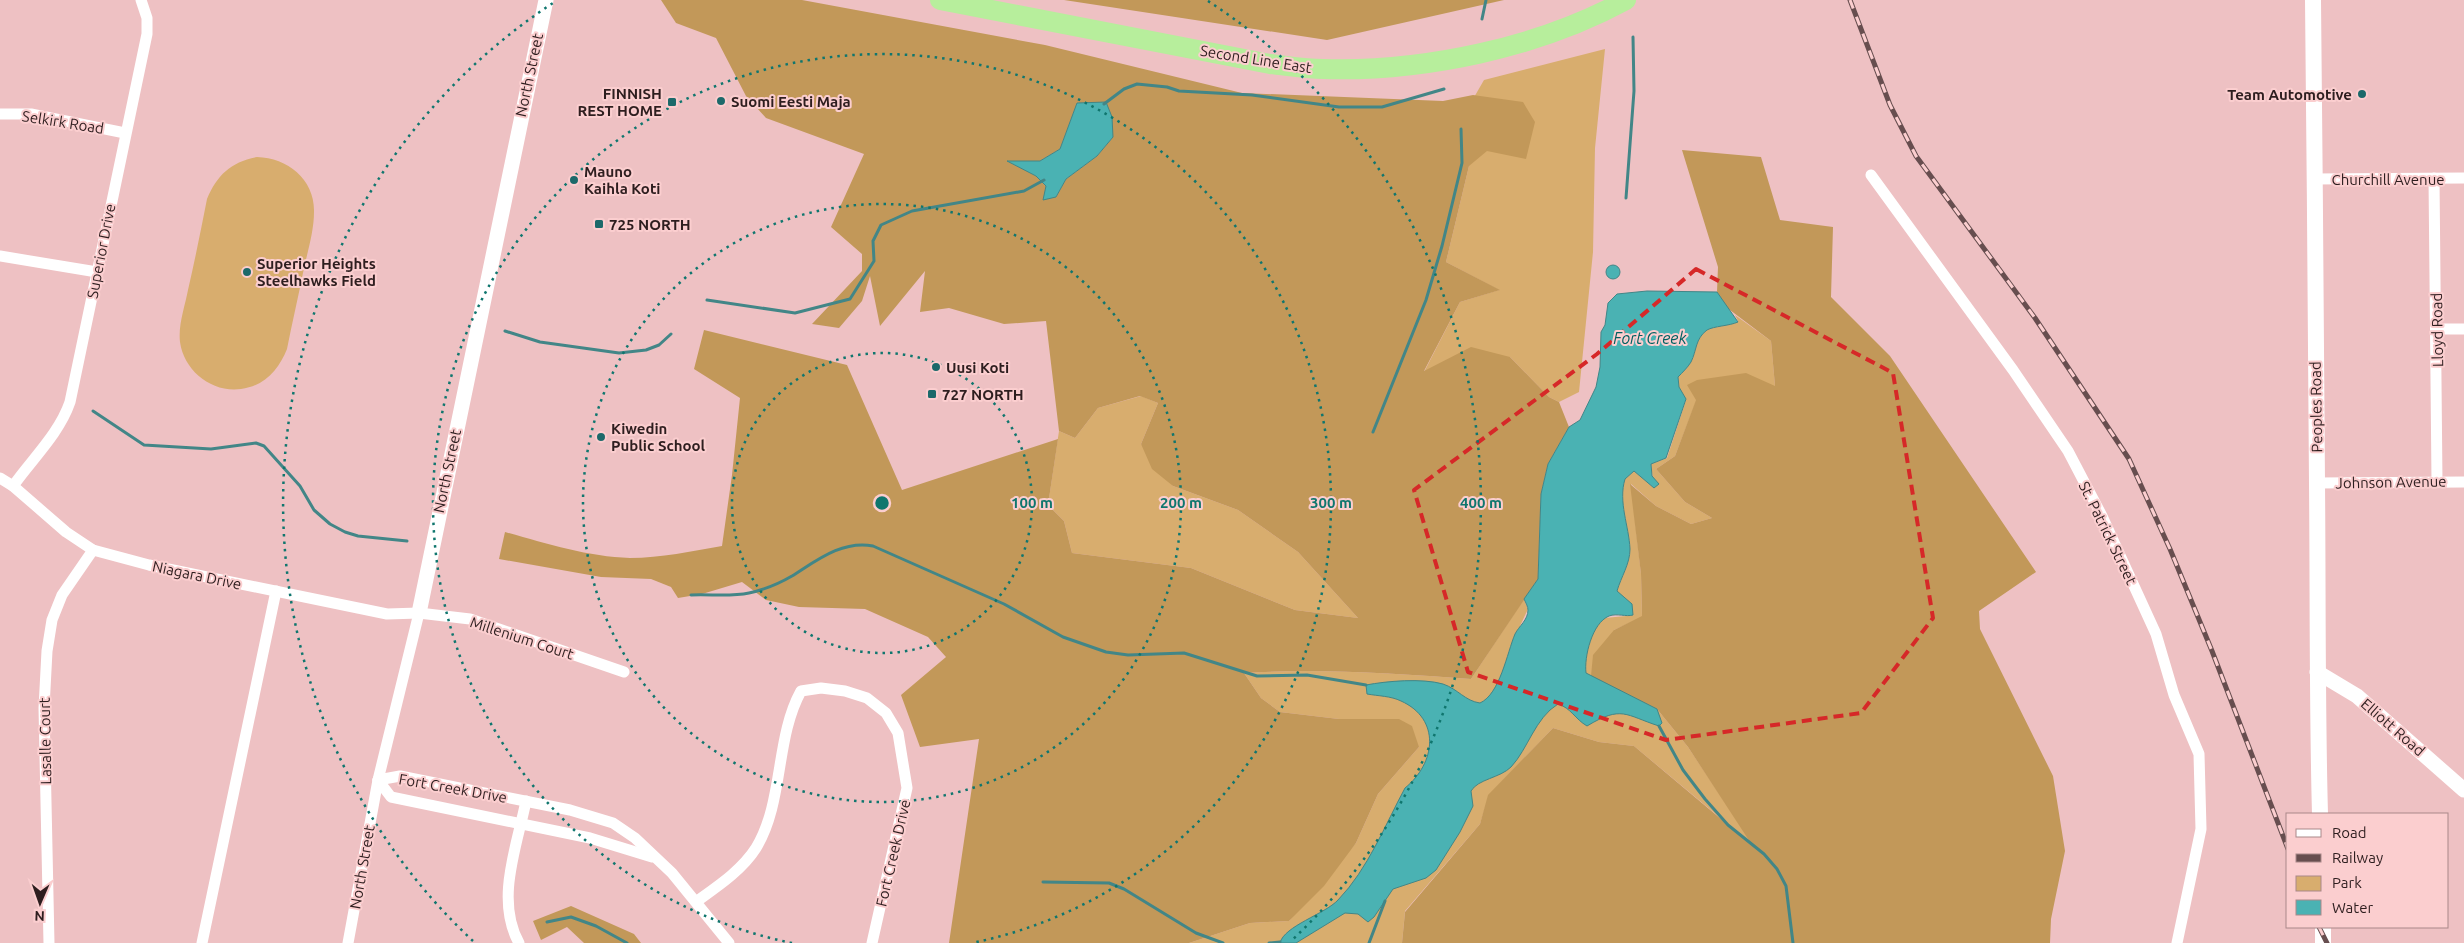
<svg xmlns="http://www.w3.org/2000/svg" width="2464" height="943" viewBox="0 0 2464 943" font-family="Ubuntu,sans-serif">
  <style>
    .green { fill: #d8ad6e }
    .forest { fill: #c29859; fill-rule: evenodd }
    .water { fill: #4ab2b3; stroke: #428687 }
    .lines { fill: none; stroke-linecap: round; stroke-linejoin: round }
    .stream { stroke: #428687; stroke-width: 3 }
    .minor { stroke: #fff; stroke-width: 11 }
    .tertiary { stroke: #fff; stroke-width: 15 }
    .secondary { stroke: #fff; stroke-width: 16 }
    .trunk { stroke: #b7ee9c; stroke-width: 20 }
    .rail-casing { stroke: #674e4f; stroke-width: 5 }
    .rail { stroke: #fbcecf; stroke-width: 3; stroke-dasharray: 9; stroke-linecap: butt }
    .marked { fill: none; stroke: #d62828; stroke-width: 4; stroke-dasharray: 10 6; stroke-linejoin: round }
    .ring { fill: none; stroke: #0f766e; stroke-width: 2.5; stroke-dasharray: 2.5 5 }
    .poi-dot { fill: #1c696a; stroke: #fbcecf; stroke-width: 2 }
    .labels { text-anchor: middle; dominant-baseline: central; stroke-width: 4; stroke-linejoin: round; paint-order: stroke }
    .street-label { font-size: 15px; fill: #2e1e1f; stroke: #fbcecf }
    .poi-label { font-size: 15px; font-weight: bold; fill: #2e1e1f; stroke: #fbcecf; text-anchor: start }
    .water-label { font-size: 16px; font-style: italic; fill: #015f60; stroke: #fbcecf }
    .centre { fill: #0f766e; stroke: #fbcecf; stroke-width: 2.5 }
    .ring-label { font-size: 15px; text-anchor: middle; font-weight: bold; fill: #0f766e; stroke: #fbcecf; stroke-width: 4; stroke-linejoin: round; paint-order: stroke }
  </style>
  <rect width="100%" height="100%" fill="#eec1c3"/>
  <g class="green">
    <polygon points="1605,49 1595,148 1593,252 1579,392 1559,402 1549,397 1510,357 1424,372 1460,302 1499,290 1446,262 1469,166 1469,106 1484,80"/>
    <path d="M257,157C288,158 315,180 314,212C314,232 307,253 303,273C298,298 292,323 287,349C279,369 265,386 241,389C212,393 184,371 180,342C178,325 185,306 188,290C195,260 201,229 207,199C217,175 231,162 257,157Z"/>
    <path d="M1735,315L1771,341L1775,386L1688,385L1697,399L1675,456L1656,469L1685,502L1712,518L1691,524L1656,506L1631,484L1641,574L1642,617L1614,630L1657,709L1688,747L1754,846L1634,746L1599,742L1553,728L1489,795L1480,824L1405,911L1402,943H1189L1250,923L1289,921L1356,843L1378,794L1419,747L1339,719L1280,712L1261,698L1244,673C1320,668 1395,674 1471,679L1524,599L1528,609L1520,626L1626,616L1622,597L1617,591C1621,577 1630,564 1630,549C1629,526 1618,502 1625,479L1634,471L1654,488L1651,464L1667,458L1686,400L1679,387L1678,377C1682,373 1688,367 1691,362C1697,350 1695,339 1707,330C1712,327 1729,325 1738,321Z"/>
    <polygon points="1141,396 1158,403 1141,444 1173,486 1238,510 1298,552 1358,618 1295,610 1191,568 1072,553 1064,521 1048,505 1059,431 1075,438 1098,408"/>
  </g>
  <g class="forest">
    <path d="M661,0H802L1045,45L1242,93L1443,101L1473,95L1523,102L1535,122L1526,159L1487,151L1469,166L1446,262L1500,290L1460,302L1424,371L1471,347L1510,357L1549,397L1559,402L1569,427L1548,464L1541,494L1538,579L1471,679C1395,674 1320,668 1244,673L1261,698L1280,712L1339,719H1399L1412,726L1419,747L1378,794L1356,843L1324,886L1289,921L1250,923L1189,943H949L979,739L920,747L901,695L946,657L928,637L865,609L799,607L766,600L742,582L702,594L678,598L671,587L651,579L601,577L499,559L505,532C545,543 588,557 630,558C661,558 692,551 722,546L732,475L740,398L694,369L704,330L847,365L902,490L1058,439L1048,505L1064,521L1072,553L1191,568L1295,610L1358,618L1298,552L1238,510L1173,486L1152,469L1141,444L1158,403L1140,396L1098,408L1075,438L1059,431L1046,321L1004,324L949,308L920,312L925,271L880,326L870,276L862,301L839,328L812,324L862,271V254L831,227L864,154L766,118L746,96L716,38L676,23ZM1077,104L1113,137L1097,156L1066,179L1056,197L1036,176L1008,161H1040L1060,149Z"/>
    <polygon points="1064,0 1504,0 1327,40"/>
    <polygon points="1682,150 1761,157 1780,220 1833,227 1831,297 1890,356 2036,572 1979,611 1980,629 2053,776 2065,851 2051,919 2050,943 1402,943 1405,912 1480,824 1488,795 1553,728 1599,742 1634,746 1752,845 1688,747 1657,709 1591,676 1593,655 1614,630 1642,616 1641,574 1630,484 1656,506 1691,524 1712,518 1685,502 1656,469 1675,456 1696,400 1687,385 1697,380 1746,373 1775,386 1771,341 1726,307 1717,292 1718,267"/>
    <polygon points="571,906 634,934 641,943 584,943 567,927 541,940 533,921"/>
  </g>
  <g class="water">
    <polygon points="1106,102 1112,117 1113,137 1097,156 1066,179 1056,197 1043,200 1046,186 1036,176 1007,161 1040,161 1060,149 1077,103"/>
    <circle cx="1613" cy="272" r="7"/>
    <path d="M1647,291L1717,292L1738,322C1729,326 1714,326 1707,330C1695,339 1697,350 1691,362C1688,367 1682,373 1678,377L1679,387L1686,399L1666,458L1651,464L1652,476L1659,484L1654,488L1634,471L1625,479C1618,502 1629,526 1630,549C1630,564 1621,577 1617,591L1632,604L1633,615C1626,617 1617,613 1609,616C1592,623 1584,657 1586,673L1657,709L1662,723L1659,726C1625,715 1622,705 1587,726C1575,719 1571,708 1558,704C1535,718 1528,749 1511,767C1500,778 1478,779 1471,791L1473,806L1460,832L1436,870L1426,878L1393,889L1374,917L1368,922L1358,914L1345,913L1296,943H1280C1284,926 1325,914 1338,900C1368,869 1385,825 1405,788C1436,763 1441,719 1401,701C1391,696 1378,696 1367,694L1366,685C1387,681 1422,678 1443,684C1458,689 1465,701 1480,703C1500,694 1507,653 1515,634C1519,626 1528,620 1528,610C1528,607 1526,603 1524,599L1538,579L1541,494L1548,464L1569,427L1580,420L1596,387L1600,367L1601,332L1605,325L1608,303L1617,294Z"/>
  </g>
  <g class="lines">
    <g class="stream">
      <polyline points="1482,19 1486,0"/>
      <polyline points="1104,104 1124,89 1137,84 1167,87 1179,91 1252,95 1339,107 1382,107 1444,89"/>
      <polyline points="1626,198 1634,91 1633,37"/>
      <polyline points="707,300 795,313 850,299 874,261 873,241 881,225 912,211 1024,191 1044,180"/>
      <polyline points="505,331 540,342 619,353 646,350 659,345 671,334"/>
      <polyline points="93,411 144,445 211,449 256,443 264,446 300,486 314,510 330,524 345,532 358,536 407,541"/>
      <polyline points="1373,432 1426,300 1442,246 1462,163 1461,129"/>
      <path d="M691,595C711,594 730,597 749,593C763,590 780,583 792,576C816,561 842,540 873,546L1004,604L1063,637L1106,652L1128,655L1184,653L1257,676L1307,675L1366,685"/>
      <polyline points="1659,726 1683,770 1705,799 1728,825 1764,854 1777,869 1786,886 1793,943"/>
      <polyline points="1043,882 1109,883 1124,889 1196,933 1223,943"/>
      <polyline points="547,922 571,917 596,926 627,943"/>
      <polyline points="1269,943 1280,942"/>
      <polyline points="1369,943 1385,901"/>
    </g>
    <g class="minor">
      <polyline points="0,114 31,114 125,133"/>
      <polyline points="1871,175 2013,370 2068,451 2102,516 2156,634 2174,695 2199,754 2201,829 2177,943"/>
      <polyline points="2434,178 2437,481"/>
      <polyline points="2313,179 2464,178"/>
      <polyline points="0,256 97,272"/>
      <polyline points="2437,329 2464,329"/>
      <polyline points="0,478 13,486 66,532 93,550 149,565 387,614 419,613 470,619 624,672"/>
      <polyline points="2317,483 2464,482"/>
      <path d="M13,486C32,459 59,434 70,402L147,34V18L141,0"/>
      <polyline points="378,780 400,776 570,810 613,823 635,838 672,873 729,943"/>
      <polyline points="378,780 391,797 590,838 652,857"/>
      <path d="M697,901C718,886 742,870 756,848C784,802 775,738 801,691L821,688L845,691L867,698L886,713L898,733L907,788L872,943"/>
      <polyline points="49,943 44,708 47,651 52,620 62,595 93,550"/>
      <polyline points="202,943 276,591"/>
      <polyline points="348,943 378,780 419,613"/>
      <path d="M519,943C495,900 517,846 526,801"/>
    </g>
    <g class="tertiary">
      <polyline points="419,613 546,0"/>
      <polyline points="2317,672 2357,696 2464,790"/>
    </g>
    <g class="secondary">
      <path d="M2313,0C2314,161 2317,322 2317,483C2318,593 2317,704 2320,814"/>
      <polyline points="2323,927 2323,943"/>
    </g>
    <path class="trunk" d="M940,0L1270,64C1288,66 1306,69 1323,69C1423,72 1538,48 1626,0"/>
    <defs>
      <g id="rail">
        <polyline points="1850,0 1890,105 1916,156 2035,318 2129,459 2170,549 2212,651 2288,849"/>
        <polyline points="2319,927 2327,943"/>
      </g>
    </defs>
    <use href="#rail" class="rail-casing"/>
    <use href="#rail" class="rail"/>
  </g>
  <path class="marked" d="M1696,269L1893,373L1933,618L1861,713L1666,740L1468,672L1414,490L1597,354Z"/>
  <g class="ring">
    <circle cx="882" cy="503" r="150"/>
    <circle cx="882" cy="503" r="299"/>
    <path d="M792 943A449 449 0 1 1 972 943"/>
    <path d="M473 941A599 599 0 0 1 556 1M1208 1A599 599 0 0 1 1291 941"/>
  </g>
  <g class="poi-dot">
    <circle cx="2362" cy="94" r="5"/>
    <circle cx="721" cy="101" r="5"/>
    <rect x="667" y="97" width="10" height="10" rx="2.5"/>
    <circle cx="574" cy="180" r="5"/>
    <rect x="594" y="219" width="10" height="10" rx="2.5"/>
    <circle cx="247" cy="272" r="5"/>
    <circle cx="936" cy="367" r="5"/>
    <rect x="927" y="389" width="10" height="10" rx="2.5"/>
    <circle cx="601" cy="437" r="5"/>
  </g>
  <g class="labels">
    <g class="street-label">
      <text transform="translate(1256 59) rotate(9)">Second Line East</text>
      <text transform="translate(529 75) rotate(-78)">North Street</text>
      <text transform="translate(63 122) rotate(9)">Selkirk Road</text>
      <text x="2388" y="179">Churchill Avenue</text>
      <text transform="translate(101 251) rotate(-79)">Superior Drive</text>
      <text transform="translate(2437 330) rotate(-91)">Lloyd Road</text>
      <text transform="translate(2316 407) rotate(-91)">Peoples Road</text>
      <text transform="translate(447 471) rotate(-78)">North Street</text>
      <text transform="translate(2391 482) rotate(-1)">Johnson Avenue</text>
      <text transform="translate(2108 533) rotate(64)">St. Patrick Street</text>
      <text transform="translate(197 575) rotate(12)">Niagara Drive</text>
      <text transform="translate(522 638) rotate(18)">Millenium Court</text>
      <text transform="translate(2393 727) rotate(41)">Elliott Road</text>
      <text transform="translate(45 741) rotate(-91)">Lasalle Court</text>
      <text transform="translate(453 788) rotate(10)">Fort Creek Drive</text>
      <text transform="translate(893 853) rotate(-77)">Fort Creek Drive</text>
      <text transform="translate(362 867) rotate(-80)">North Street</text>
    </g>
    <g class="poi-label">
      <text x="662" y="93" text-anchor="end">FINNISH<tspan x="662" dy="17">REST HOME</tspan></text>
      <text x="2352" y="94" text-anchor="end">Team Automotive</text>
      <text x="731" y="101">Suomi Eesti Maja</text>
      <text x="584" y="171">Mauno<tspan x="584" dy="17">Kaihla Koti</tspan></text>
      <text x="609" y="224">725 NORTH</text>
      <text x="257" y="263">Superior Heights<tspan x="257" dy="17">Steelhawks Field</tspan></text>
      <text x="946" y="367">Uusi Koti</text>
      <text x="942" y="394">727 NORTH</text>
      <text x="611" y="428">Kiwedin<tspan x="611" dy="17">Public School</tspan></text>
    </g>
    <g class="water-label">
      <text x="1650" y="338">Fort Creek</text>
    </g>
  </g>
  <circle cx="882" cy="503" r="8" class="centre"/>
  <g class="ring-label">
    <text x="1032" y="508">100 m</text>
    <text x="1181" y="508">200 m</text>
    <text x="1331" y="508">300 m</text>
    <text x="1481" y="508">400 m</text>
  </g>
  <rect x="2286" y="813" width="162" height="115" fill="#fbcecf" stroke="#a98889"/>
  <rect x="2296" y="829" width="25" height="8" fill="#ffffff" stroke="#a98889"/>
  <text x="2332" y="838" font-size="15" fill="#2e1e1f">Road</text>
  <rect x="2296" y="854" width="25" height="8" fill="#674e4f" stroke="#a98889"/>
  <text x="2332" y="863" font-size="15" fill="#2e1e1f">Railway</text>
  <rect x="2296" y="876" width="25" height="15" fill="#d8ad6e" stroke="#a98889"/>
  <text x="2332" y="888" font-size="15" fill="#2e1e1f">Park</text>
  <rect x="2296" y="900" width="25" height="15" fill="#4ab2b3" stroke="#a98889"/>
  <text x="2332" y="913" font-size="15" fill="#2e1e1f">Water</text>
  <g transform="translate(40 903) rotate(182)" stroke="#fbcecf" stroke-width="4" paint-order="stroke">
  <path d="M0-4L9 19L0 12L-9 19Z" fill="#2e1e1f"/>
  <text y="-8" font-size="14" font-weight="bold" text-anchor="middle" fill="#2e1e1f">N</text>
  </g>
</svg>
